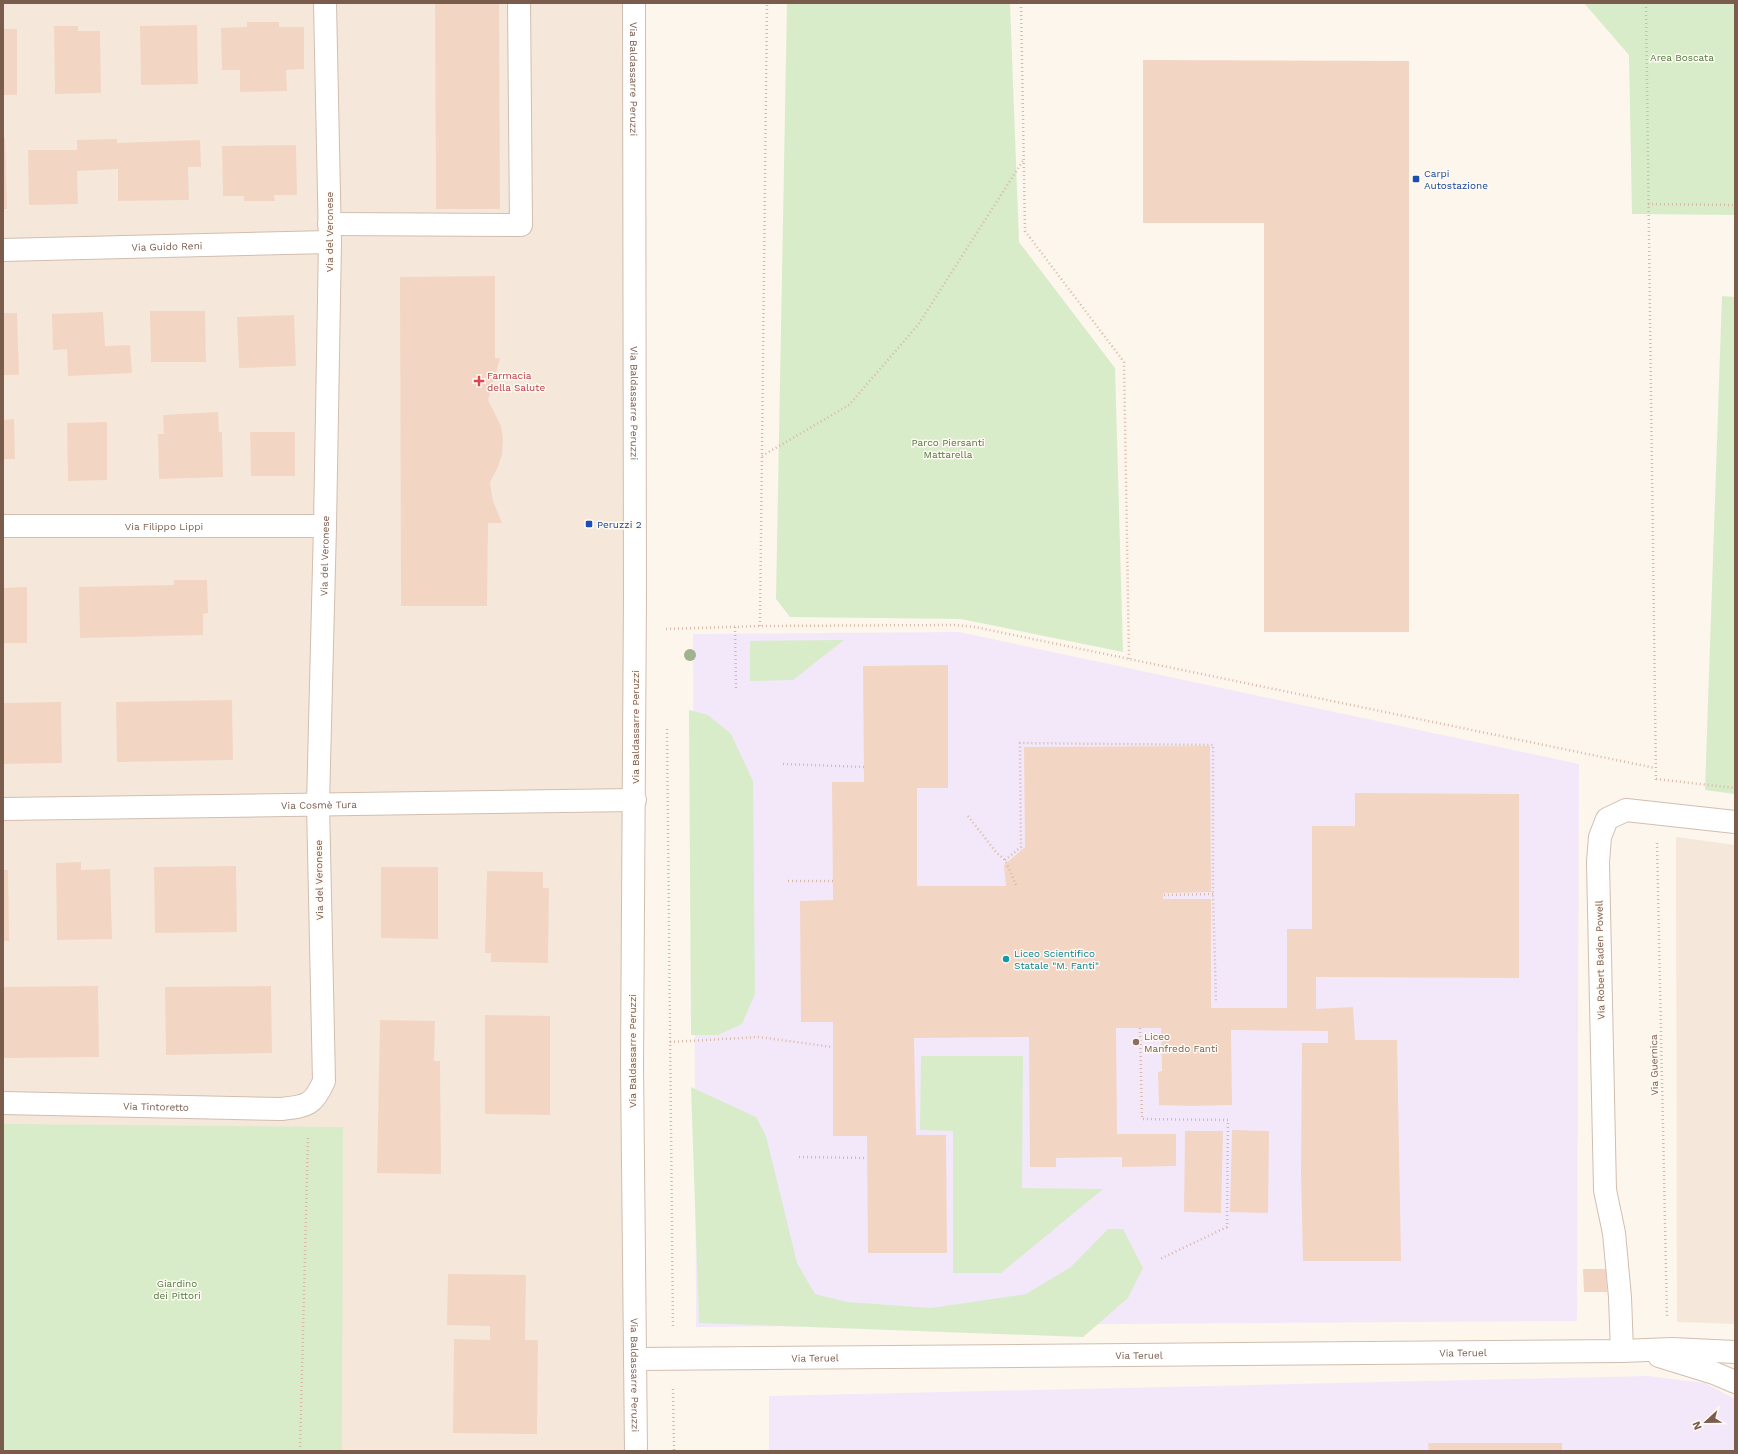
<svg xmlns="http://www.w3.org/2000/svg" width="1738" height="1454" viewBox="0 0 1738 1454" font-family="'Work Sans',sans-serif">
  <style>
    .residential { fill: #f5e8da }
    .education { fill: #f3e8fa }
    .green { fill: #d8ecc9 }
    .building { fill: #f3d5c3 }
    .lines { fill: none; stroke-linecap: round; stroke-linejoin: round }
    .minor-casing { stroke: #d1beb0; stroke-width: 24 }
    .path { stroke: #d9b8a5; stroke-width: 2.5; stroke-dasharray: 1 3; stroke-linecap: butt }
    .minor { stroke: #fff; stroke-width: 22 }
    .tree { fill: #a0b28e }
    .transit-dot { fill: #1a4fb4; stroke: #fffaf3; stroke-width: 1.5 }
    .health-dot { fill: #e0444e; stroke: #fffaf3; stroke-width: 1.5 }
    .culture-dot { fill: #0f9aa8; stroke: #fffaf3; stroke-width: 1.5 }
    .education-dot { fill: #8d6e63; stroke: #fffaf3; stroke-width: 1.5 }
    .labels { text-anchor: middle; dominant-baseline: central; stroke-width: 3; stroke-linejoin: round; paint-order: stroke }
    .park-label { font-size: 10px; fill: #537a41; stroke: #fffaf3 }
    .street-label { font-size: 10px; fill: #7a5c4d; stroke: #fffaf3 }
    .transit-label { font-size: 10px; fill: #164399; stroke: #fffaf3; text-anchor: start }
    .health-label { font-size: 10px; fill: #be3a42; stroke: #fffaf3; text-anchor: start }
    .culture-label { font-size: 10px; fill: #0d838f; stroke: #fffaf3; text-anchor: start }
    .education-label { font-size: 10px; fill: #785e54; stroke: #fffaf3; text-anchor: start }
  </style>
  <rect width="100%" height="100%" fill="#fdf6ec"/>
  <g class="residential">
    <polygon points="3,3 624,3 632,1451 3,1451"/>
    <polygon points="1676,837 1735,845 1735,1324 1677,1322"/>
  </g>
  <g class="education">
    <polygon points="959,632 1579,764 1577,1321 696,1327 693,634"/>
    <polygon points="1648,1376 1705,1383 1735,1399 1735,1451 769,1451 769,1396"/>
  </g>
  <g class="green">
    <polygon points="787,3 1010,3 1019,242 1115,368 1123,652 961,619 790,617 776,599"/>
    <polygon points="1584,3 1735,3 1735,215 1632,214 1629,55"/>
    <polygon points="1722,296 1735,297 1735,794 1705,790"/>
    <polygon points="844,640 793,680 750,681 750,641"/>
    <polygon points="689,710 708,715 731,734 753,781 755,994 742,1024 718,1035 691,1035"/>
    <polygon points="921,1056 1023,1056 1022,1188 1103,1189 1001,1273 953,1273 953,1131 920,1130"/>
    <polygon points="691,1087 756,1117 766,1136 797,1263 815,1294 847,1302 931,1308 1026,1294 1071,1267 1108,1229 1123,1229 1143,1268 1128,1298 1083,1337 699,1323"/>
    <polygon points="3,1124 343,1127 342,1451 3,1451"/>
  </g>
  <g class="building">
    <polygon points="435,3 499,3 500,209 436,209"/>
    <polygon points="247,22 279,22 279,27 304,27 304,69 286,70 287,91 240,92 240,70 222,70 221,28 247,27"/>
    <polygon points="197,25 198,84 141,85 140,26"/>
    <polygon points="54,26 78,26 78,31 100,31 101,93 55,94"/>
    <rect x="3" y="29" width="14" height="66"/>
    <polygon points="1143,60 1409,61 1409,632 1264,632 1264,223 1143,223"/>
    <polygon points="3,138 5,138 7,209 3,209"/>
    <polygon points="117,139 117,143 200,140 201,167 188,167 189,200 118,201 118,169 77,171 78,204 29,205 28,150 77,150 77,140"/>
    <polygon points="296,145 297,195 274,195 275,201 244,201 244,196 223,196 222,146"/>
    <polygon points="495,276 495,358 500,358 488,400 501,426 503,439 502,455 497,469 490,482 493,501 502,523 488,523 487,606 401,606 400,277"/>
    <polygon points="150,311 205,311 206,362 151,362"/>
    <polygon points="103,312 105,346 130,345 132,373 68,376 67,349 53,350 52,314"/>
    <polygon points="3,313 17,313 19,375 3,375"/>
    <polygon points="294,315 296,366 239,368 237,317"/>
    <polygon points="218,412 219,432 222,432 223,477 159,479 158,434 164,434 163,415"/>
    <polygon points="14,419 15,459 3,459 3,420"/>
    <polygon points="107,422 107,480 68,481 67,423"/>
    <polygon points="250,432 295,432 295,476 251,476"/>
    <polygon points="174,580 207,580 208,613 203,614 203,635 80,638 79,587 174,585"/>
    <polygon points="27,587 27,643 3,643 3,588"/>
    <polygon points="948,665 948,788 917,788 917,886 1006,886 1004,865 1025,847 1024,747 1210,746 1211,892 1163,893 1163,899 1211,899 1211,1008 1287,1008 1287,929 1312,929 1312,826 1355,826 1355,793 1519,794 1519,978 1316,977 1316,1009 1353,1007 1355,1040 1397,1040 1401,1261 1303,1261 1301,1173 1302,1043 1328,1043 1328,1031 1231,1030 1232,1105 1190,1106 1159,1105 1158,1072 1162,1071 1161,1028 1116,1028 1117,1134 1176,1134 1176,1166 1122,1167 1122,1157 1056,1158 1056,1167 1030,1167 1029,1037 914,1038 916,1135 946,1135 947,1253 868,1253 867,1136 833,1136 833,1022 801,1022 800,901 833,900 832,782 864,782 863,666"/>
    <polygon points="232,700 233,760 117,762 116,702"/>
    <polygon points="61,702 62,763 3,764 3,703"/>
    <polygon points="81,862 81,870 110,869 112,939 57,940 56,863"/>
    <polygon points="236,866 237,932 155,933 154,867"/>
    <polygon points="381,867 438,867 438,939 381,938"/>
    <polygon points="3,870 8,870 9,941 3,941"/>
    <polygon points="487,871 543,872 543,888 549,888 548,963 491,962 491,953 485,953"/>
    <polygon points="98,986 99,1057 3,1058 3,987"/>
    <polygon points="271,986 272,1053 166,1055 165,987"/>
    <polygon points="485,1015 550,1016 550,1115 485,1114"/>
    <polygon points="380,1020 435,1021 434,1061 440,1061 441,1174 377,1173"/>
    <polygon points="1232,1130 1269,1131 1268,1213 1230,1212"/>
    <polygon points="1185,1131 1223,1131 1221,1213 1184,1212"/>
    <polygon points="1583,1269 1606,1269 1607,1292 1584,1292"/>
    <polygon points="448,1274 526,1275 525,1340 538,1340 537,1434 453,1433 454,1339 490,1340 490,1326 447,1325"/>
    <polygon points="1428,1443 1562,1443 1562,1451 1429,1451"/>
  </g>
  <g class="lines">
    <defs>
      <g id="minor">
        <path id="s1" d="M634,3L635,595L632,1065L636,1451"/>
        <polyline points="329,224 521,225 519,3"/>
        <path id="s2" d="M3,250L330,242"/>
        <path id="s3" d="M3,526H325"/>
        <path id="s4" d="M3,809L635,800"/>
        <path id="s5" d="M3,1103L281,1109C307,1106 313,1106 324,1081L318,804L325,526L330,242L325,3"/>
        <polyline points="1622,1351 1620,1297 1614,1233 1605,1190 1598,862 1600,837 1607,819 1626,810 1735,822"/>
        <polyline points="1659,1356 1714,1373 1735,1382"/>
        <path id="s6" d="M636,1359L1622,1351L1672,1349L1735,1352"/>
      </g>
    </defs>
    <use href="#minor" class="minor-casing"/>
    <g class="path">
      <polyline points="1021,3 1025,231 1124,362 1129,659"/>
      <polyline points="1646,3 1656,782"/>
      <polyline points="1648,204 1735,205"/>
      <polyline points="762,456 849,405 918,325 1024,159"/>
      <polyline points="760,626 767,3"/>
      <polyline points="735,627 736,689"/>
      <polyline points="666,629 760,626 955,625 975,627 1655,768"/>
      <polyline points="667,729 673,1328"/>
      <polyline points="783,764 864,767"/>
      <polyline points="1656,779 1735,788"/>
      <polyline points="968,816 996,852 1005,860 1016,885"/>
      <polyline points="1657,843 1667,1318"/>
      <polyline points="1005,860 1021,847 1020,743 1213,745 1213,894 1216,1001"/>
      <polyline points="788,881 833,881"/>
      <polyline points="1164,895 1213,894"/>
      <polyline points="1140,1028 1142,1119 1228,1120 1227,1227 1160,1259"/>
      <polyline points="670,1042 759,1037 832,1047"/>
      <polyline points="799,1157 867,1158"/>
      <polyline points="673,1389 674,1451"/>
      <polyline points="300,1451 308,1136"/>
    </g>
    <use href="#minor" class="minor"/>
  </g>
  <circle class="tree" cx="690" cy="655" r="6"/>
  <g class="transit-dot">
    <rect x="1412" y="175" width="8" height="8" rx="2"/>
    <rect x="585" y="520" width="8" height="8" rx="2"/>
  </g>
  <path class="health-dot" d="M477 375h4v4h4v4h-4v4h-4v-4h-4v-4h4z"/>
  <circle class="culture-dot" cx="1006" cy="959" r="4"/>
  <circle class="education-dot" cx="1136" cy="1042" r="4"/>
  <g class="labels">
    <g class="park-label">
      <text x="1682" y="57">Area Boscata</text>
      <text x="948" y="442">Parco Piersanti<tspan x="948" dy="12">Mattarella</tspan></text>
      <text x="177" y="1283">Giardino<tspan x="177" dy="12">dei Pittori</tspan></text>
    </g>
    <g class="street-label">
      <text stroke="none"><textPath href="#s1" startOffset="76">Via Baldassarre Peruzzi</textPath></text>
      <text transform="translate(329 232) rotate(-90)">Via del Veronese</text>
      <text stroke="none"><textPath href="#s2" startOffset="164">Via Guido Reni</textPath></text>
      <text stroke="none"><textPath href="#s1" startOffset="400">Via Baldassarre Peruzzi</textPath></text>
      <text stroke="none"><textPath href="#s3" startOffset="161">Via Filippo Lippi</textPath></text>
      <text stroke="none"><textPath href="#s5" startOffset="859">Via del Veronese</textPath></text>
      <text transform="translate(635 727) rotate(-90)">Via Baldassarre Peruzzi</text>
      <text stroke="none"><textPath href="#s4" startOffset="316">Via Cosmè Tura</textPath></text>
      <text transform="translate(319 880) rotate(-91)">Via del Veronese</text>
      <text transform="translate(1600 960) rotate(-91)">Via Robert Baden Powell</text>
      <text transform="translate(632 1051) rotate(-90)">Via Baldassarre Peruzzi</text>
      <text transform="translate(1654 1065) rotate(-91)">Via Guernica</text>
      <text stroke="none"><textPath href="#s5" startOffset="153">Via Tintoretto</textPath></text>
      <text stroke="none"><textPath href="#s6" startOffset="827">Via Teruel</textPath></text>
      <text stroke="none"><textPath href="#s6" startOffset="503">Via Teruel</textPath></text>
      <text stroke="none"><textPath href="#s6" startOffset="179">Via Teruel</textPath></text>
      <text stroke="none"><textPath href="#s1" startOffset="1372">Via Baldassarre Peruzzi</textPath></text>
    </g>
    <g class="transit-label">
      <text x="1424" y="173">Carpi<tspan x="1424" dy="12">Autostazione</tspan></text>
      <text x="597" y="524">Peruzzi 2</text>
    </g>
    <g class="health-label">
      <text x="487" y="375">Farmacia<tspan x="487" dy="12">della Salute</tspan></text>
    </g>
    <g class="culture-label">
      <text x="1014" y="953">Liceo Scientifico<tspan x="1014" dy="12">Statale "M. Fanti"</tspan></text>
    </g>
    <g class="education-label">
      <text x="1144" y="1036">Liceo<tspan x="1144" dy="12">Manfredo Fanti</tspan></text>
    </g>
  </g>
  <rect width="1738" height="1454" fill="none" stroke="#7a5c4d" stroke-width="8"/>
  <g transform="translate(1706 1422) rotate(248)" stroke="#fffaf3" stroke-width="3" paint-order="stroke">
  <path d="M0-3L7 15L0 10L-7 15Z" fill="#7a5c4d"/>
  <text y="-6" font-size="11" font-weight="bold" text-anchor="middle" fill="#7a5c4d">N</text>
  </g>
</svg>
